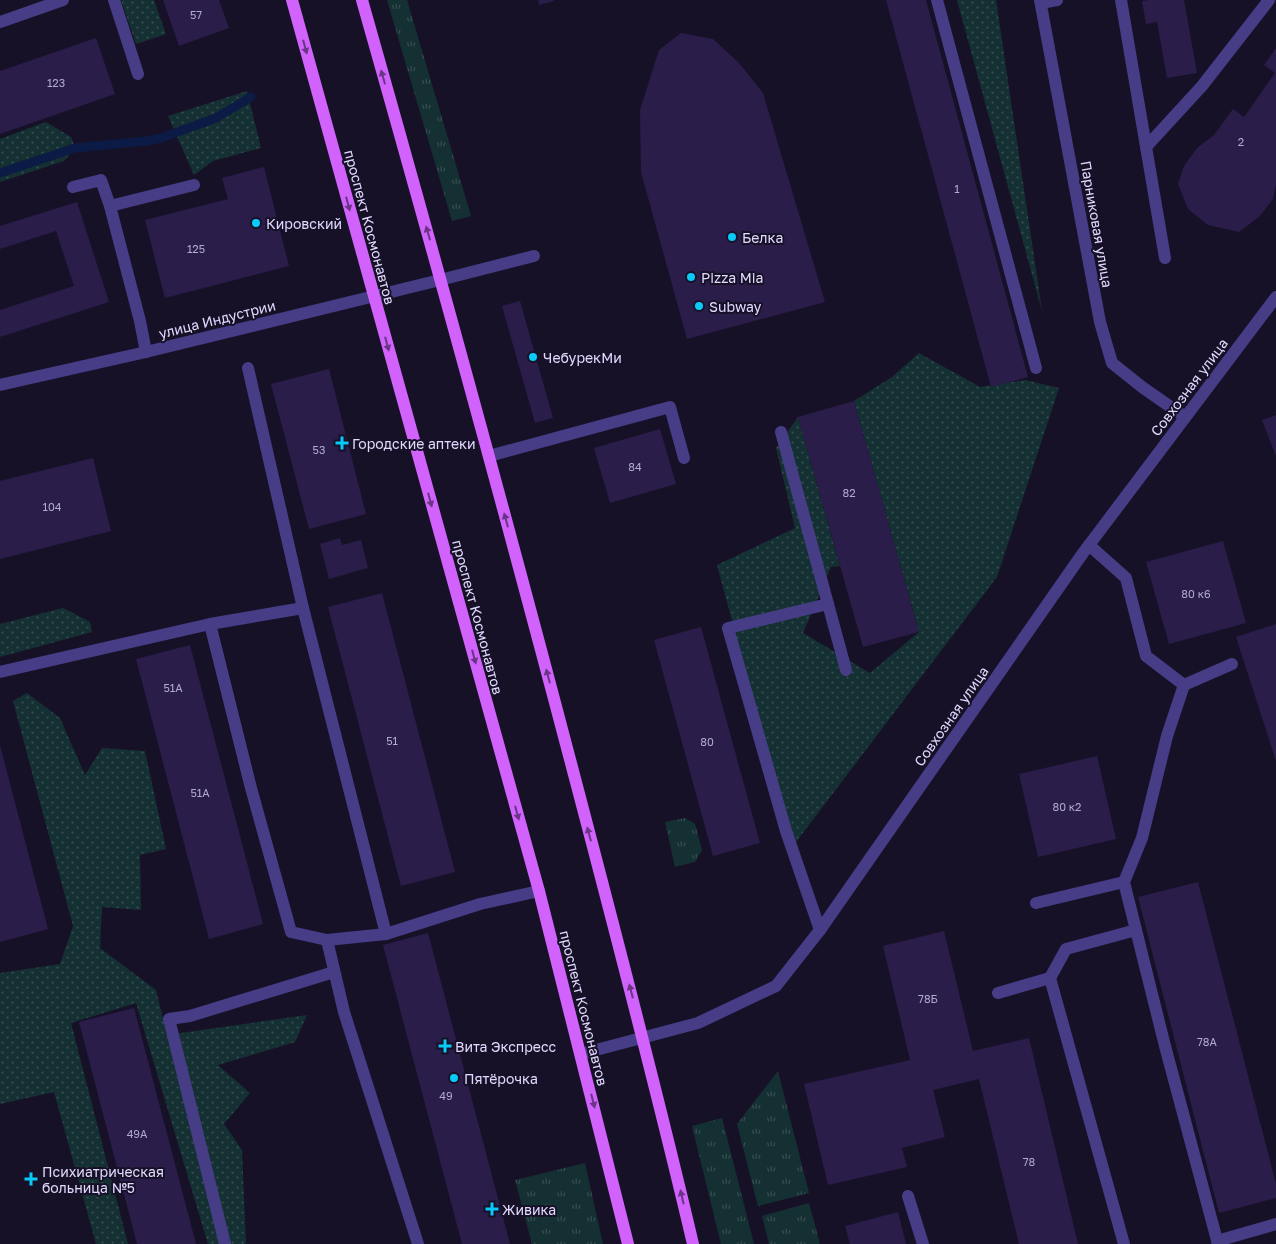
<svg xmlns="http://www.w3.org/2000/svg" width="1276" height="1244" viewBox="0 0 1276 1244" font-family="'Golos Text',sans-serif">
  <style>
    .grass { fill: url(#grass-tufts) }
    .park { fill: url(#park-dots) }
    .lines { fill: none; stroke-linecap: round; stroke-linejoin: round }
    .stream { stroke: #0c1b46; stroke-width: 9 }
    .building { fill: #2a1d49 }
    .service { stroke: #463d86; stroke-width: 12 }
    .minor { stroke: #463d86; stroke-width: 12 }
    .tertiary { stroke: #463d86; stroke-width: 12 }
    .primary { stroke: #d162fc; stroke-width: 12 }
    .oneway { fill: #6b3587 }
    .poi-dot { fill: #09cbfa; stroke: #171128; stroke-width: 2 }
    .labels { text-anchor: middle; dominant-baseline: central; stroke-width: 4; stroke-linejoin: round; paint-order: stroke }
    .number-label { font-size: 11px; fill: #b3aad1 }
    .poi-label { font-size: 14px; fill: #e1d9fe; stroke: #171128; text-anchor: start }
    .street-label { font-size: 14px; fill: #e1d9fe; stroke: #171128 }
  </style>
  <defs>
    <pattern id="grass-tufts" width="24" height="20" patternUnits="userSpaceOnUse" patternTransform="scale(1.25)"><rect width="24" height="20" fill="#143032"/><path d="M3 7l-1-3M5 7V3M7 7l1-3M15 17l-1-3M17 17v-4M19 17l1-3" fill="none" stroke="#364d51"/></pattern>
    <pattern id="park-dots" width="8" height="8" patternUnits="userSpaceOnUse" patternTransform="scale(1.25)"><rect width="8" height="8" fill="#143032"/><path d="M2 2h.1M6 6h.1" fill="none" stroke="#364d51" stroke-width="1.8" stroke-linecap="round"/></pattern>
  </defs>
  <rect width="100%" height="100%" fill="#171128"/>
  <g class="grass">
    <polygon points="387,0 407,0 471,216 452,221"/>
    <polygon points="685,818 695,824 702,850 695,862 675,867 665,822"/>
    <polygon points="778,1071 809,1193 758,1206 737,1124"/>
    <polygon points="722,1118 754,1244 721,1244 692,1126"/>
    <polygon points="585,1163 603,1244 532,1244 515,1180"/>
    <polygon points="809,1203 820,1244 769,1244 762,1216"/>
  </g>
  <g class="park">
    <polygon points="121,0 154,0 166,34 136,44"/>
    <polygon points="957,0 996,0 1042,311"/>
    <polygon points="247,91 261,148 213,161 194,175 168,116"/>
    <polygon points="46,122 71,137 75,148 64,161 0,182 0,139"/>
    <polygon points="919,353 980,387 1025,380 1059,388 997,577 793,846 717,565 795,528 776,448 798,417 840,566 831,567 803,633 870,673 919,632 854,401 892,377"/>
    <polygon points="63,608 90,622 92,632 0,657 0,624"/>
    <polygon points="27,693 60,718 85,775 102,748 145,751 166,849 140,855 141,910 102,907 100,948 156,990 167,1035 307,1015 295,1042 218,1065 250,1093 224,1124 242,1150 246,1244 208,1244 136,1003 71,1023 128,1244 96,1244 54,1092 0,1104 0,973 60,964 73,926 13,701"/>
  </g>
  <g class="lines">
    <polyline class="stream" points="0,173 75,148 146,141 161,138 216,118 251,97"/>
  </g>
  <g class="building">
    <polygon points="163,0 219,0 229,28 179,46"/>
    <polygon points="538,0 553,0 554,1 539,5"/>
    <polygon points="886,0 926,0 1028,377 991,387"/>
    <polygon points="1149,0 1184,0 1197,73 1167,78 1157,22 1146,24 1142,1"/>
    <polygon points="681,33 713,39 739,63 763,93 825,302 687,339 641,172 640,110 659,50"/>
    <polygon points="96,38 115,94 0,134 0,71"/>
    <polygon points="1276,48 1276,184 1273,199 1260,216 1239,232 1208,225 1188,209 1178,184 1184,166 1197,148 1214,135 1233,109 1244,117 1275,73 1264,65"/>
    <polygon points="264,167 289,266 165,298 145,220 228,199 222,178"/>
    <polygon points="77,202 109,302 0,337 0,310 74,286 56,231 0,249 0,226"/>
    <polygon points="520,301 553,418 535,423 502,306"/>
    <polygon points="329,369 366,514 309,529 271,384"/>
    <polygon points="854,401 919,632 863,647 798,417"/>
    <polygon points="1276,415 1276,456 1262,420"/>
    <polygon points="660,429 676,484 610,503 594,448"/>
    <polygon points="93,458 111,531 0,559 0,481"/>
    <polygon points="340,538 342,545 361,540 368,568 329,579 320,544"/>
    <polygon points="1223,541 1246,623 1169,644 1146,562"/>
    <polygon points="382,593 455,872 401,886 328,607"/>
    <polygon points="1276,624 1276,761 1236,637"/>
    <polygon points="701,627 760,843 713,856 654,640"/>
    <polygon points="190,645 263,924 209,939 136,659"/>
    <polygon points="0,745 48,929 0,942"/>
    <polygon points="1097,756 1116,839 1038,857 1019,774"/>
    <polygon points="1198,882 1276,1184 1276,1198 1219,1213 1138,897"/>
    <polygon points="944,931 973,1051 1029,1038 1078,1244 1019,1244 979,1079 933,1090 945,1137 902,1148 907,1167 828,1185 804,1084 910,1060 883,946"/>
    <polygon points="428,933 510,1244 462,1244 383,945"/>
    <polygon points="134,1008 196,1244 137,1244 79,1022"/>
    <polygon points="898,1212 906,1244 850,1244 845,1226"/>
  </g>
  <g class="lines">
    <g class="service">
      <polyline points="114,0 138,74"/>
      <polyline points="937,0 1036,368"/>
      <polyline points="1121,0 1165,258"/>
      <polyline points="1041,3 1057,0"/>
      <polyline points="0,22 63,0"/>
      <polyline points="1146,147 1202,86 1269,0"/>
      <polyline points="73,187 101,180 110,206"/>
      <polyline points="440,280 534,256"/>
      <polyline points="146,352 140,321 110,206 194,185"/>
      <polyline points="248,368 303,608 386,934"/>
      <polyline points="781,432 828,604 728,628 786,831 820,930"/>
      <polyline points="489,456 670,407 684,458"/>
      <polyline points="1089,545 1126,578 1146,656 1184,685 1167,736 1142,838 1124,882 1165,1046 1218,1244"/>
      <polyline points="828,604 846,670"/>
      <polyline points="210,624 251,788 291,932 327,940 386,934 480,904 539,891"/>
      <polyline points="0,672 210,624 303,608"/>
      <polyline points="1184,685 1232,664"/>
      <polyline points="1036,903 1124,882"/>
      <polyline points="327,940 344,1012 418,1244"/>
      <polyline points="1050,978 1066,949 1136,930"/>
      <polyline points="998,993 1050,978 1124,1244"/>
      <polyline points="908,1196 923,1244"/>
      <polyline points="1217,1241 1276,1224"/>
      <polyline points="225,1244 169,1019 190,1016 334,972"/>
    </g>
    <polyline class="minor" points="1040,0 1100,322 1112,363 1142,387 1185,417"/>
    <g class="tertiary">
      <polyline points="0,385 146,352 440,280"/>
      <polyline points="581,1054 698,1023 776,986 820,930 1083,553 1276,297"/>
    </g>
    <g class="primary">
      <polyline points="292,0 539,891 628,1244"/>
      <path d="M362,0C436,261 508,523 577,786C617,938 657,1091 693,1244"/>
    </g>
  </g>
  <defs><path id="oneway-solid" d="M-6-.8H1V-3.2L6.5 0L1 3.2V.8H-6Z" transform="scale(1.25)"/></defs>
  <g class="oneway">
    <use href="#oneway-solid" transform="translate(305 47) rotate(75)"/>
    <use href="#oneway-solid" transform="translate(383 77) rotate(-106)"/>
    <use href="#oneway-solid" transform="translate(348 204) rotate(75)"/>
    <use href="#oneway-solid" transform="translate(428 233) rotate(-106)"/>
    <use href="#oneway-solid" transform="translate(387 344) rotate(75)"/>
    <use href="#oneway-solid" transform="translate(430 500) rotate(75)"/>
    <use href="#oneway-solid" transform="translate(506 520) rotate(-105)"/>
    <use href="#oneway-solid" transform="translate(474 657) rotate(75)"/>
    <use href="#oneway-solid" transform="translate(548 676) rotate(-105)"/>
    <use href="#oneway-solid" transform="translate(517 813) rotate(75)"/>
    <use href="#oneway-solid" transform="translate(589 834) rotate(-105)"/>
    <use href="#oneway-solid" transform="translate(631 991) rotate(-105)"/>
    <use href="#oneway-solid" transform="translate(593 1101) rotate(76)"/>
    <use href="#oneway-solid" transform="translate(682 1197) rotate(-103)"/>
  </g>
  <g class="poi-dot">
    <circle cx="256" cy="223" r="5"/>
    <circle cx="732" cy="237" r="5"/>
    <circle cx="691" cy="277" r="5"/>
    <circle cx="699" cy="306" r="5"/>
    <circle cx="533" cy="357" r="5"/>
    <path d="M339.5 435.5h5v5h5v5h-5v5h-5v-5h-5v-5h5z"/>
    <path d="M442.5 1038.5h5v5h5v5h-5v5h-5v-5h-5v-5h5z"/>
    <circle cx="454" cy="1078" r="5"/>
    <path d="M28.5 1171.5h5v5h5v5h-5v5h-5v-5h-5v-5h5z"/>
    <path d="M489.5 1201.5h5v5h5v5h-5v5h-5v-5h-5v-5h5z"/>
  </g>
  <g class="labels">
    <g class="number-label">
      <text x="196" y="14">57</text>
      <text x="56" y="82">123</text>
      <text x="1241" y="141">2</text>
      <text x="957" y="188">1</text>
      <text x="196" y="248">125</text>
      <text x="319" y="449">53</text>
      <text x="635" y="466">84</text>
      <text x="849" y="492">82</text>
      <text x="52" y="506">104</text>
      <text x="1196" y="593">80 к6</text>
      <text x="173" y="687">51А</text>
      <text x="392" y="740">51</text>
      <text x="707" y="741">80</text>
      <text x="200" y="792">51А</text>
      <text x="1067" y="806">80 к2</text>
      <text x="928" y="998">78Б</text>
      <text x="1207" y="1041">78А</text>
      <text x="446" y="1095">49</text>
      <text x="137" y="1133">49А</text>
      <text x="1029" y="1161">78</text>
    </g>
    <g class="poi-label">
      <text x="266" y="223">Кировский</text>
      <text x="742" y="237">Белка</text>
      <text x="701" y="277">Pizza Mia</text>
      <text x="709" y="306">Subway</text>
      <text x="543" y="357">ЧебурекМи</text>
      <text x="352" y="443">Городские аптеки</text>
      <text x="455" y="1046">Вита Экспресс</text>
      <text x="464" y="1078">Пятёрочка</text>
      <text x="42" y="1171">Психиатрическая<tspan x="42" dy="16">больница №5</tspan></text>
      <text x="502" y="1209">Живика</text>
    </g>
    <g class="street-label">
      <text transform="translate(1097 224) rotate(80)">Парниковая улица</text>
      <text transform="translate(370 227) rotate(75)">проспект Космонавтов</text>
      <text transform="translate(217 319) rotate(-14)">улица Индустрии</text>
      <text transform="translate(1189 387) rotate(-53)">Совхозная улица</text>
      <text transform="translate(478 617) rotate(75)">проспект Космонавтов</text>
      <text transform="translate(951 716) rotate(-55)">Совхозная улица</text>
      <text transform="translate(584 1008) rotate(76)">проспект Космонавтов</text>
    </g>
  </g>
</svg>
